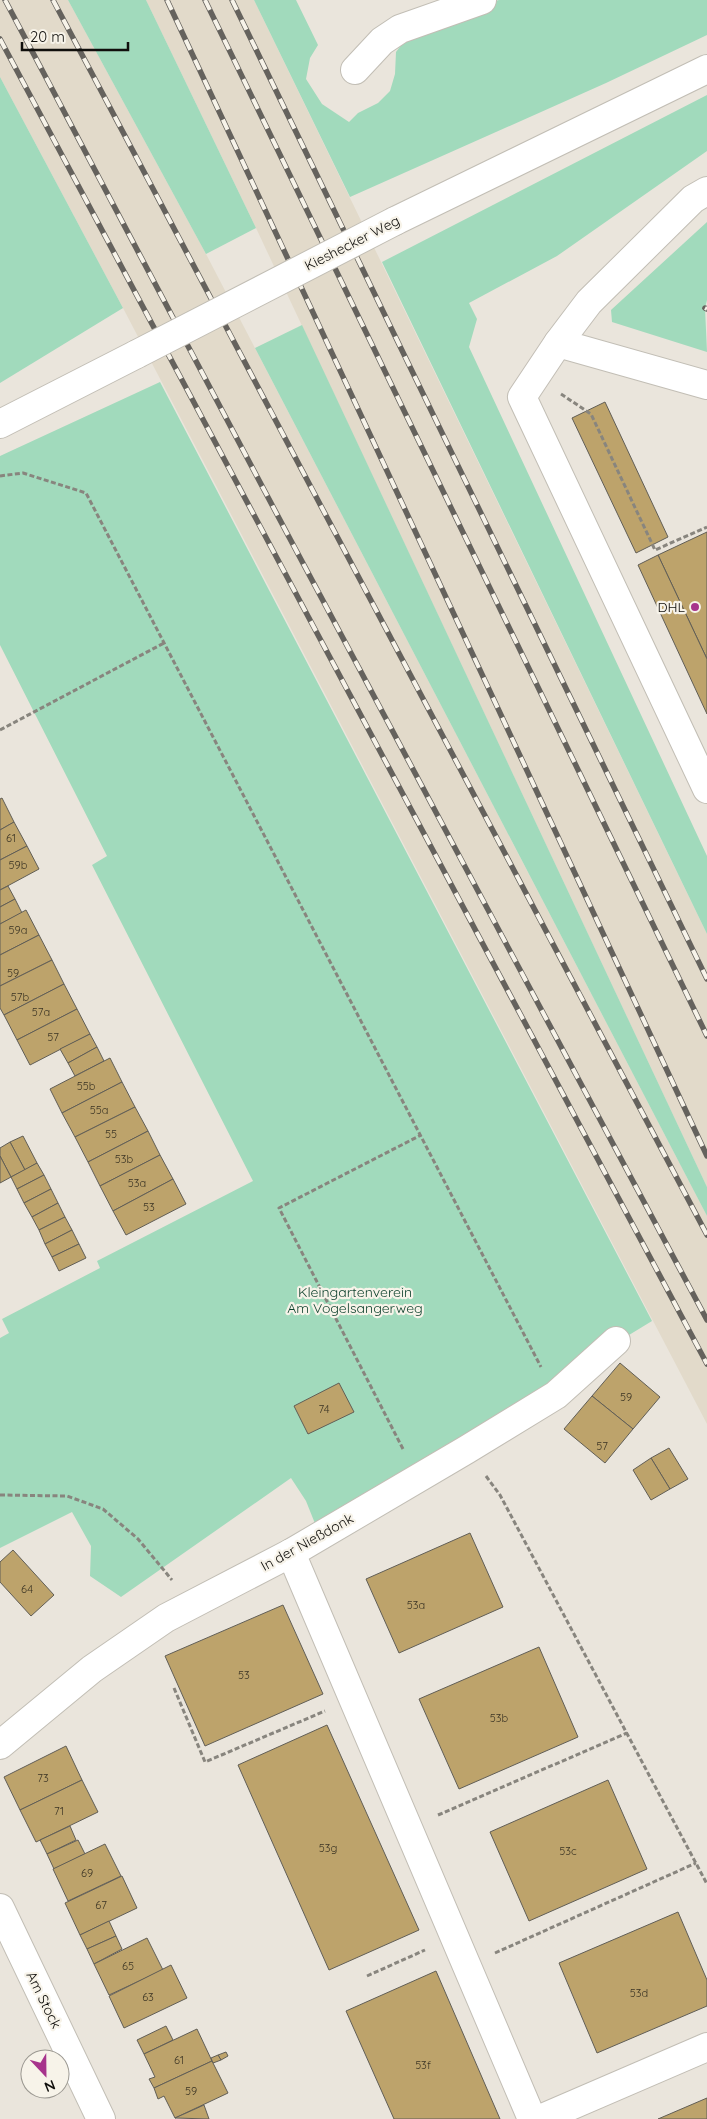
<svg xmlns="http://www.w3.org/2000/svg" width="707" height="2119" viewBox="0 0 707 2119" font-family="Quicksand,sans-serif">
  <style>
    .built { fill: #e2daca }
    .green { fill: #a1dabc }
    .building { fill: #bda36b; stroke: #615e56 }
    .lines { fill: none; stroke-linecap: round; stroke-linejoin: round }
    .minor-casing { stroke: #c2beb5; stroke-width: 30 }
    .path { stroke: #88857e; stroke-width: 3; stroke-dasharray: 5 2.5; stroke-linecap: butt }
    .minor { stroke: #fff; stroke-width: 28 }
    .rail-casing { stroke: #65625d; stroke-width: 5.5 }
    .rail { stroke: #f7f3e9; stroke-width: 4; stroke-dasharray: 11; stroke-linecap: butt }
    .minor-bridge-casing { stroke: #c2beb5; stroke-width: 30; stroke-linecap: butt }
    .minor-bridge { stroke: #fff; stroke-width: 28 }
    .poi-dot { fill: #a7338c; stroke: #f7f3e9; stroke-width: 2 }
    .labels { text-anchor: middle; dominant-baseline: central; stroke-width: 4.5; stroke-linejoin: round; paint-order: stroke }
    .number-label { font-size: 11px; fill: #3b3424 }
    .street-label { font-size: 14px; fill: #100f0c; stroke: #f7f3e9 }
    .poi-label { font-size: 14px; fill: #100f0c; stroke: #f7f3e9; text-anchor: end }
    .park-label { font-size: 14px; fill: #0a3f2a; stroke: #f7f3e9 }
  </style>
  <rect width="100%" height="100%" fill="#eae5dc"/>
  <g class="built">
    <polygon points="0,0 68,0 206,254 707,1216 707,1424 123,308 0,77"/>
    <polygon points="146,0 254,0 707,934 707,1187 256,228"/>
  </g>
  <g class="green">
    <polygon points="68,0 146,0 256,228 206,254"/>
    <polygon points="254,0 296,0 318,45 310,58 306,79 322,104 349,122 358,113 378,103 390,91 395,74 396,52 408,36 435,20 499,0 707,0 707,35 606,83 350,197"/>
    <polygon points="0,77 123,308 0,383"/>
    <polygon points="707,95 707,151 557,256 469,303 477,319 469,347 707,856 707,934 382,262"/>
    <polygon points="707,222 707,300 705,308 707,352 612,322 611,310"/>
    <polygon points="302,325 707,1187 707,1216 255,348"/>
    <polygon points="160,382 652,1321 316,1526 306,1501 291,1478 121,1597 90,1576 91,1546 72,1512 0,1548 0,1338 9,1333 2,1319 100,1268 97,1261 253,1181 92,865 107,856 0,645 0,456"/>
  </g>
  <g class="building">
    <polygon points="605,402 668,537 636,553 572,418"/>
    <polygon points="707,532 707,659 658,555"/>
    <polygon points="658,555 707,659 707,714 638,565"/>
    <polygon points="2,798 14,822 0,830 0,799"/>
    <polygon points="14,822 27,846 0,860 0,830"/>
    <polygon points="27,846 39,869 0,890 0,860"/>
    <polygon points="8,886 15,899 0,907 0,890"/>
    <polygon points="15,899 22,913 0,924 0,907"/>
    <polygon points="26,910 39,935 0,955 0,924"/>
    <polygon points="39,935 52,960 0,986 0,955"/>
    <polygon points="52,960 64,984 4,1015 0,1008 0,986"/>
    <polygon points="64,984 77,1009 17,1040 4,1015"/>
    <polygon points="77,1009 90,1034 30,1065 17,1040"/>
    <polygon points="90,1034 97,1047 68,1063 60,1049"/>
    <polygon points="97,1047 104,1061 75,1076 68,1063"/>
    <polygon points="110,1058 122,1082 62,1113 50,1089"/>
    <polygon points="122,1082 135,1107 75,1137 62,1113"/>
    <polygon points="135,1107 148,1131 88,1162 75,1137"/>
    <polygon points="148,1131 160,1155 100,1186 88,1162"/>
    <polygon points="23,1136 37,1163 25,1170 10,1142"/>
    <polygon points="10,1142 25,1170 11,1177 0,1156 0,1148"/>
    <polygon points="160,1155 173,1179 113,1211 100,1186"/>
    <polygon points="0,1156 11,1177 0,1183"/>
    <polygon points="37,1163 44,1175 17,1189 11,1177"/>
    <polygon points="44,1175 51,1189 24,1203 17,1189"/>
    <polygon points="173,1179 186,1204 126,1235 113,1211"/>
    <polygon points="51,1189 58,1203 32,1217 24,1203"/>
    <polygon points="58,1203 65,1217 39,1230 32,1217"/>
    <polygon points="65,1217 72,1230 45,1244 39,1230"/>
    <polygon points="72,1230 79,1244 52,1257 45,1244"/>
    <polygon points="79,1244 86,1258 59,1271 52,1257"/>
    <polygon points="620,1363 660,1397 633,1429 592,1396"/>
    <polygon points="339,1383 354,1412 308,1434 294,1406"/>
    <polygon points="592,1396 633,1429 605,1463 564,1429"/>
    <polygon points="669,1448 688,1479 670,1489 651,1458"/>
    <polygon points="651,1458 670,1489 651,1500 633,1470"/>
    <polygon points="470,1533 503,1607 399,1653 366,1579"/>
    <polygon points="13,1550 54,1595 31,1616 0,1582 0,1562"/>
    <polygon points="283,1605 323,1694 205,1746 165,1656"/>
    <polygon points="539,1647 578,1737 459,1789 419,1699"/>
    <polygon points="327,1725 419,1930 329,1970 238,1765"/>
    <polygon points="66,1746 82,1780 20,1810 4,1777"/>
    <polygon points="82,1780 98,1812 36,1842 20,1810"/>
    <polygon points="608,1780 647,1869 529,1921 490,1832"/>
    <polygon points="70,1826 76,1840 47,1854 40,1840"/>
    <polygon points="78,1840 85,1854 54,1869 47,1854"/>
    <polygon points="105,1844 121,1876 68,1901 53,1869"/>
    <polygon points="122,1876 137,1908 80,1935 65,1903"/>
    <polygon points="678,1912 707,1980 707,2006 597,2053 559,1963"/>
    <polygon points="109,1921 116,1936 87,1949 80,1935"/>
    <polygon points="116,1936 122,1949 94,1964 87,1949"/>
    <polygon points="147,1938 163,1970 109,1995 94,1964"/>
    <polygon points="171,1965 187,1998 124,2028 109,1996"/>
    <polygon points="436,1971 500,2119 394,2119 346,2011"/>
    <polygon points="166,2026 173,2040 144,2054 137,2040"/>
    <polygon points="197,2029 212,2061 154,2088 149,2079 155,2077 144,2054"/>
    <polygon points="226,2052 228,2056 221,2060 218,2055"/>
    <polygon points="218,2055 221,2060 213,2063 211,2058"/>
    <polygon points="212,2061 228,2093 175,2118 164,2096 158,2099 154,2088"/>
    <polygon points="707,2098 707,2119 658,2119"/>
    <polygon points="204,2105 209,2119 175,2118"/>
  </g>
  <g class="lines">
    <defs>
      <g id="minor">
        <polyline points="355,70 382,41 400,29 482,0"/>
        <polyline points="707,191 693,199 589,302 558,343 707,385"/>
        <polyline points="395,221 707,69"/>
        <polyline points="558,343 522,397 707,789"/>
        <polyline points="0,424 137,354"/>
        <polyline points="291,1553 532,2119"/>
        <polyline points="0,1745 92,1669 166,1618 291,1553 466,1450 556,1395 616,1341"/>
        <polyline points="0,1908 101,2119"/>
        <polyline points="540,2119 707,2047"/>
      </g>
    </defs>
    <use href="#minor" class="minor-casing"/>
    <g class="path">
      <polyline points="561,394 591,414 655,550 707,527"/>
      <polyline points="0,476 23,473 86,493 541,1367"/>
      <polyline points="0,730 164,643"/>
      <polyline points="403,1449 279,1208 421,1135"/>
      <polyline points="486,1476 500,1495 707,1884"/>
      <polyline points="0,1495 67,1496 103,1509 138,1539 172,1580"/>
      <polyline points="174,1688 205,1762 325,1711"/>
      <polyline points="438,1815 627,1733"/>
      <polyline points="495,1953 696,1863"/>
      <polyline points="367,1976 425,1950"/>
    </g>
    <use href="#minor" class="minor"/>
    <defs>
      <g id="rail">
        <polyline points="5,0 289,537 707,1320"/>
        <polyline points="53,0 707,1235"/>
        <polyline points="167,0 707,1156"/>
        <polyline points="205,0 707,1036"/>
        <polyline points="232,0 707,979"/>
        <polyline points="0,39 707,1364"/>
        <polyline points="705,308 707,309"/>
      </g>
    </defs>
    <use href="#rail" class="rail-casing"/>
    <use href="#rail" class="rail"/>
    <defs>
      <polyline id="minor-bridge" points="137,354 395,221"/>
    </defs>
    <use href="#minor-bridge" class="minor-bridge-casing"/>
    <use href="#minor-bridge" class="minor-bridge"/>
  </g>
  <circle class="poi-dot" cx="695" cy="607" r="5"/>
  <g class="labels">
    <g class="number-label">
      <text x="11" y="838">61</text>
      <text x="18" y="865">59b</text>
      <text x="18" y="930">59a</text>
      <text x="13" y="973">59</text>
      <text x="20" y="997">57b</text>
      <text x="41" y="1012">57a</text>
      <text x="53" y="1037">57</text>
      <text x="86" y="1086">55b</text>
      <text x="99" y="1110">55a</text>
      <text x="111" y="1134">55</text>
      <text x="124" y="1159">53b</text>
      <text x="137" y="1183">53a</text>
      <text x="149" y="1207">53</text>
      <text x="626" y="1397">59</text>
      <text x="324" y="1409">74</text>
      <text x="602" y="1446">57</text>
      <text x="27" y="1589">64</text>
      <text x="416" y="1605">53a</text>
      <text x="244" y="1675">53</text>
      <text x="499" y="1718">53b</text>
      <text x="43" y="1778">73</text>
      <text x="59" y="1811">71</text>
      <text x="328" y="1848">53g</text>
      <text x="568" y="1851">53c</text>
      <text x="87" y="1873">69</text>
      <text x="101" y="1905">67</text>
      <text x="128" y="1966">65</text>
      <text x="639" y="1993">53d</text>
      <text x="148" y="1997">63</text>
      <text x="179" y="2060">61</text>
      <text x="423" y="2065">53f</text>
      <text x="191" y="2091">59</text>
    </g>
    <g class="street-label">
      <text transform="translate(352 243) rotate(-27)">Kieshecker Weg</text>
      <text transform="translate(307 1542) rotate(-29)">In der Nießdonk</text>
      <text transform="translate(44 2000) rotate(64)">Am Stock</text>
    </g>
    <g class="poi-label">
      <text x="685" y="607">DHL</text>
    </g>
    <g class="park-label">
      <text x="355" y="1292">Kleingartenverein<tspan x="355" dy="16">Am Vogelsangerweg</tspan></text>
    </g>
  </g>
  <g transform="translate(45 2074) rotate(158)"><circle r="24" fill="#f7f3e9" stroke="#9b9891"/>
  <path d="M0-4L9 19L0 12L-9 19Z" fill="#a7338c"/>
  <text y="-8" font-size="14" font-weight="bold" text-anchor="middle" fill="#100f0c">N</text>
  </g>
  <path d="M22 42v8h106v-8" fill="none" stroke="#100f0c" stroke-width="2.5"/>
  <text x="30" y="42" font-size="15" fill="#100f0c" stroke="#f7f3e9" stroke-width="4" paint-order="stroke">20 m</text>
</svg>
